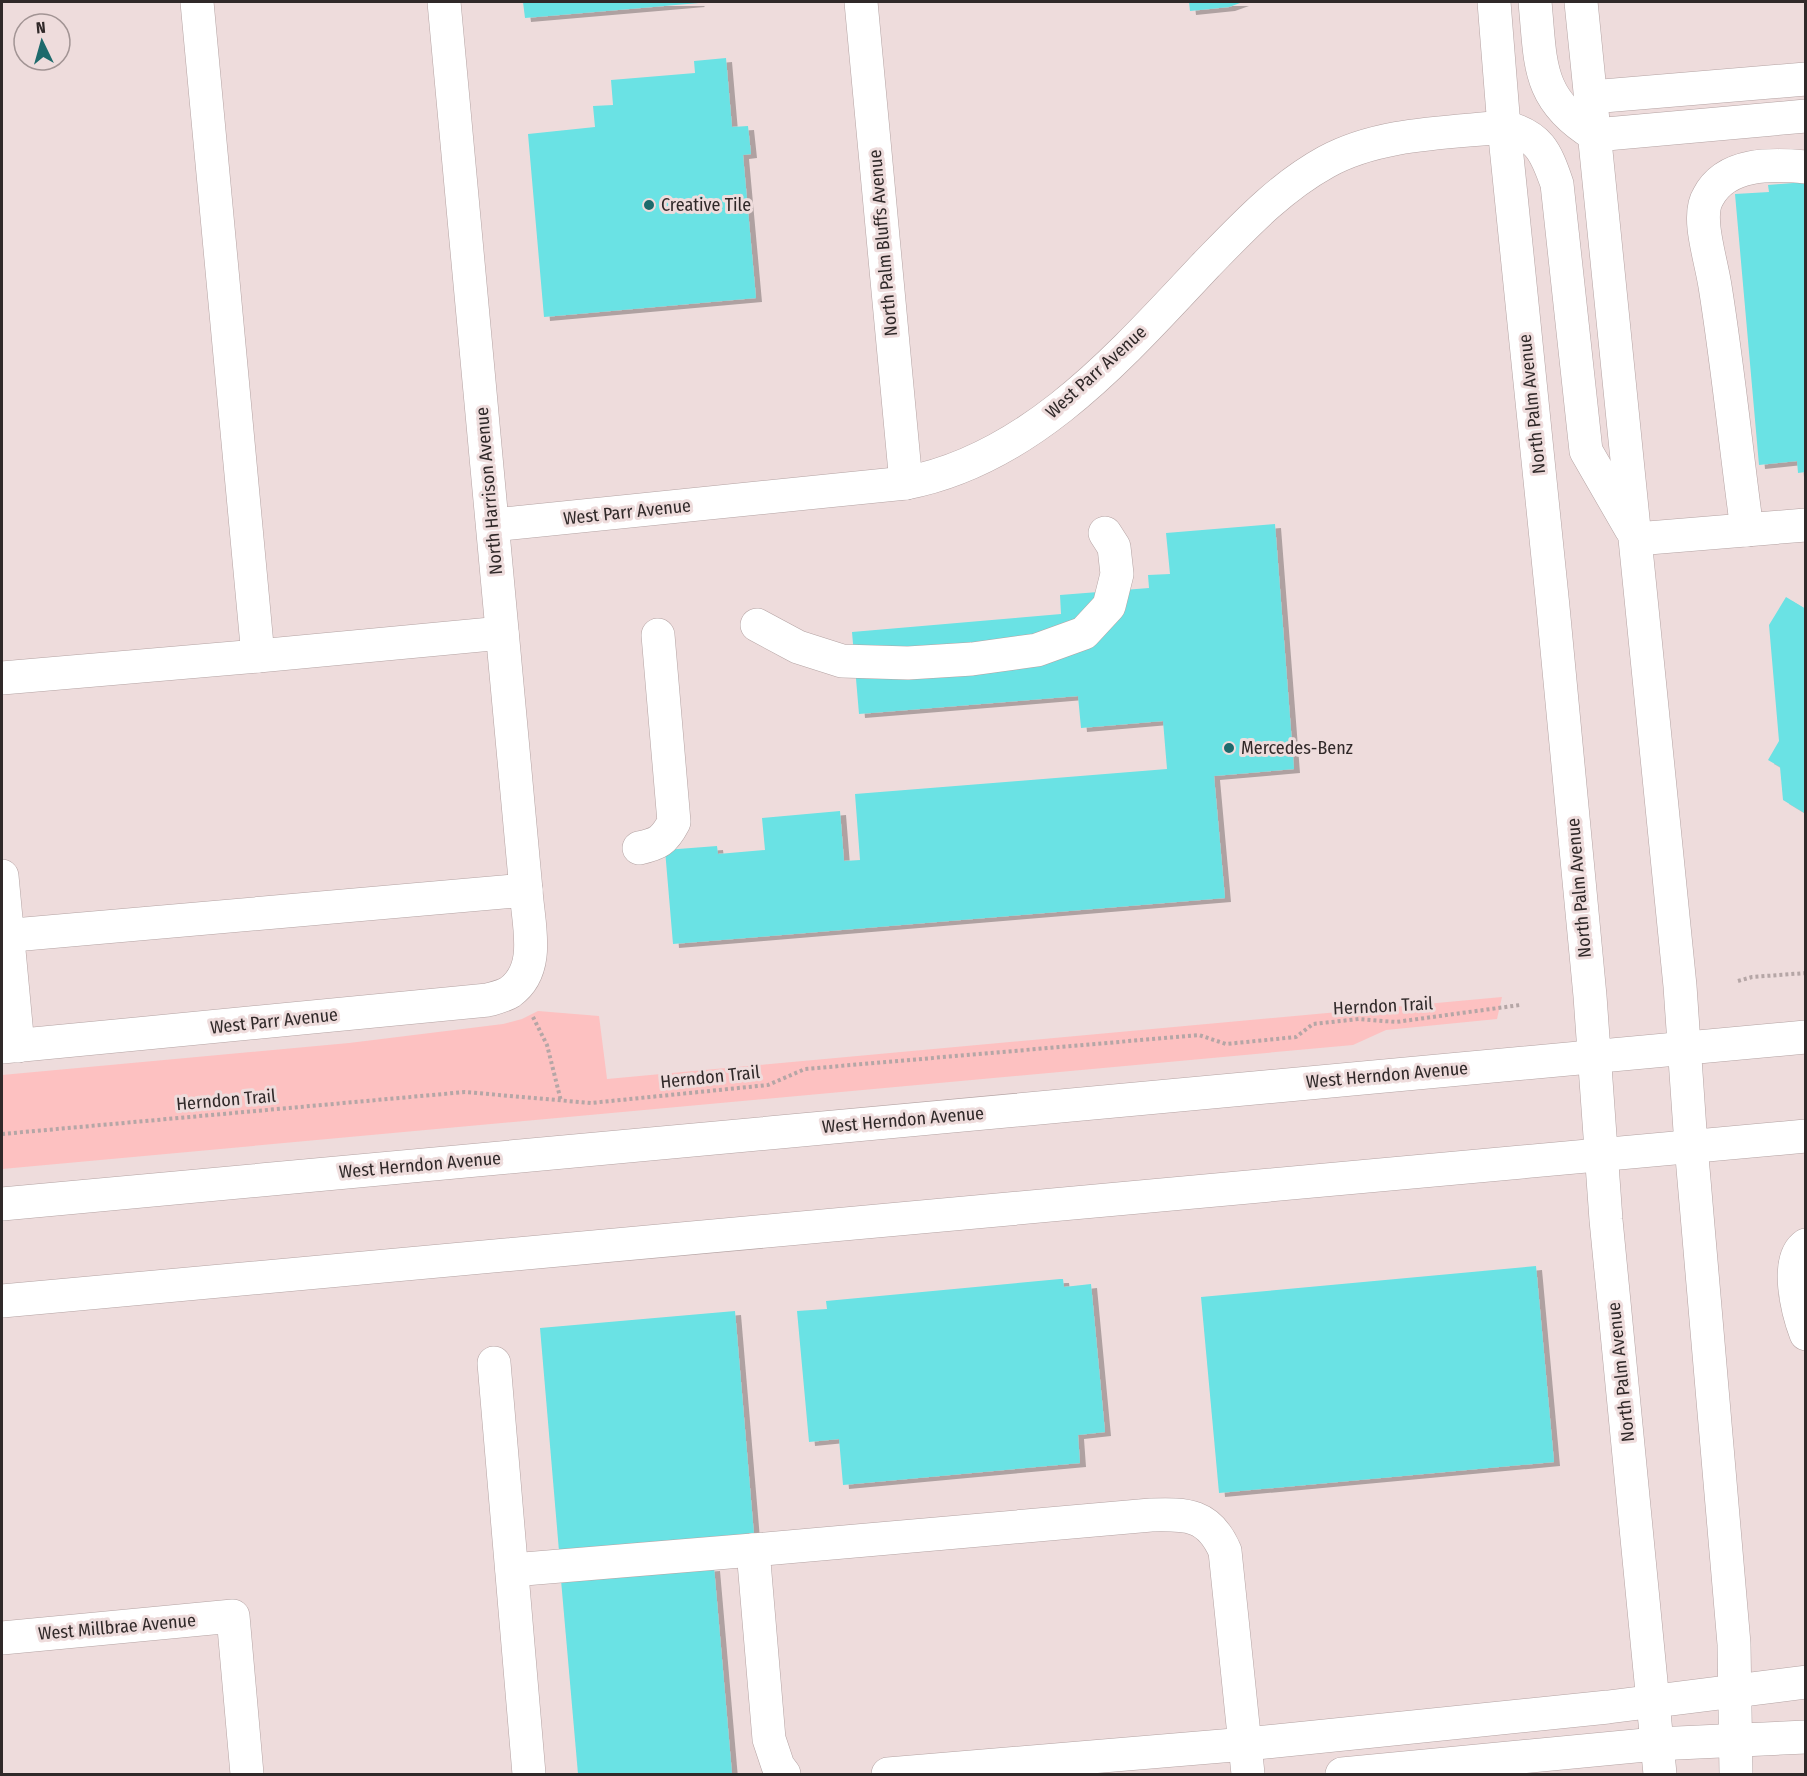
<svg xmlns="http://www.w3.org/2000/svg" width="1807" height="1776" viewBox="0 0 1807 1776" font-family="'Fira Sans Condensed',sans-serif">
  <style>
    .green { fill: #fdc1c1 }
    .building { fill: #6be2e4; filter: url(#shadow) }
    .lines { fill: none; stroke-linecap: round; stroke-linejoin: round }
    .minor-casing { stroke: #b4a3a3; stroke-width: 34 }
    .major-casing { stroke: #b4a3a3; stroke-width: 34 }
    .path { stroke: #b5a6a6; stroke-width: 4; stroke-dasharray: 3 3; stroke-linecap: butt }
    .minor { stroke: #fff; stroke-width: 33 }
    .major { stroke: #fff; stroke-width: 33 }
    .poi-dot { fill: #1d6a6c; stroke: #eedcdc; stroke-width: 2 }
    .labels { text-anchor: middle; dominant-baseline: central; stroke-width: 6; stroke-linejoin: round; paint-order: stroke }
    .poi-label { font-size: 18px; fill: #302929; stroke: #eedcdc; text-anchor: start }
    .street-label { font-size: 18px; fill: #302929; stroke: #eedcdc }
  </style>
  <defs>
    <filter id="shadow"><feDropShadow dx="6" dy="4" stdDeviation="0" flood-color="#0004"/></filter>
  </defs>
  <rect width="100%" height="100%" fill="#eedcdc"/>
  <polygon class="green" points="1502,997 1497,1019 1386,1030 1353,1045 2,1169 2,1075 349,1043 503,1024 522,1019 538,1011 599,1016 607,1079"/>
  <g class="building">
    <polygon points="523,2 698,2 699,3 525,18"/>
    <polygon points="1189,2 1243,2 1229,7 1190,11"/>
    <polygon points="726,58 732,127 748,126 751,154 743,155 756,298 544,317 528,134 595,127 593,106 613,105 611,80 695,73 694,61"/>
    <polygon points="1806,182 1806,472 1798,473 1797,461 1759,465 1735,194 1769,192 1768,185"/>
    <polygon points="1275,524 1294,769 1214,776 1225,898 673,944 665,850 717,846 718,854 765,850 762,818 840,811 844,861 860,860 855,794 1167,769 1163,721 1081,728 1078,696 859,714 852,632 1061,614 1060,595 1149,588 1148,575 1170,574 1166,533"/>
    <polygon points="1786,597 1806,609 1806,814 1783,800 1780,767 1768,760 1779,741 1769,625"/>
    <polygon points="1536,1266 1554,1462 1219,1493 1201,1297"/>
    <polygon points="1060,1279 1063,1279 1064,1287 1091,1284 1105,1432 1078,1435 1080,1463 843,1485 839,1439 809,1442 797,1311 827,1309 826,1301"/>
    <polygon points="735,1311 754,1535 559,1551 540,1328"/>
    <polygon points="714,1567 732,1774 578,1774 561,1580"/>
  </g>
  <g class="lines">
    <defs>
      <g id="minor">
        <polyline points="197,2 258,656"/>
        <polyline points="861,2 906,483"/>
        <polyline points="1591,97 1806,79"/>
        <polyline points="1595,135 1806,116"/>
        <path d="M493,525L906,483C1032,459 1122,354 1206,265C1244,226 1279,188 1326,162C1379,133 1445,133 1504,127"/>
        <path d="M1747,530C1736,449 1728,367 1715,286C1712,267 1706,247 1704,228C1703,218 1703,205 1708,197C1726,162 1772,164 1806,167"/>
        <polyline points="1636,539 1806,525"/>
        <polyline points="757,625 798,647 842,661 908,663 972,659 1037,650 1084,633 1109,606 1117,574 1114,547 1105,533"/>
        <polyline points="2,678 258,656 502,633"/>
        <path d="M639,848C658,844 664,841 674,822L658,635"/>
        <polyline points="2,876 18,1046"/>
        <polyline points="2,936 526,890"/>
        <path d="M2,1047L488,1000C495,998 504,996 510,992C542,969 528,924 526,890L444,2"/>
        <path d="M1806,1245C1784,1260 1798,1313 1806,1334"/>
        <polyline points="494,1363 529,1774"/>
        <polyline points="512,1570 753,1550"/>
        <polyline points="2,1638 233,1616 247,1774"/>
        <path d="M784,1774L778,1766L769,1739L753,1550L1151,1515C1187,1514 1209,1514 1225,1551L1248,1774"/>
        <polyline points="888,1774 1246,1744 1608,1707 1806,1682"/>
        <polyline points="1342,1774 1656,1744 1806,1737"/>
      </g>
      <g id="major">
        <polyline points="1494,2 1504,127 1553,607 1590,996 1606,1220 1660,1774"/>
        <path d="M1535,2C1541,63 1536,99 1595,135"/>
        <polyline points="1581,2 1680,986 1691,1145 1734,1644 1736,1774"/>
        <path d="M1504,127C1539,135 1546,152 1557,184L1586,451L1631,529"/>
        <polyline points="2,1204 1806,1037"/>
        <polyline points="2,1301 1806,1136"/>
      </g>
    </defs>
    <use href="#minor" class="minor-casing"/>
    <use href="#major" class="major-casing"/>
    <g class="path">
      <polyline points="1738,981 1752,977 1806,973"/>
      <polyline points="533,1017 547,1045 561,1101"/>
      <polyline points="2,1134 465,1092 591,1103 768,1085 805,1069 1199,1035 1226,1044 1296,1037 1313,1024 1359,1019 1396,1022 1520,1005"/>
    </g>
    <use href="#minor" class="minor"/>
    <use href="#major" class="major"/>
  </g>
  <g class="poi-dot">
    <circle cx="649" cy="205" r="6"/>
    <circle cx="1229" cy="748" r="6"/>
  </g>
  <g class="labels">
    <g class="poi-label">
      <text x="661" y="205">Creative Tile</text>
      <text x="1241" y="748">Mercedes-Benz</text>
    </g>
    <g class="street-label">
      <text transform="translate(883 243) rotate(-95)">North Palm Bluffs Avenue</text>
      <text transform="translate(1096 372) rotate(-42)">West Parr Avenue</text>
      <text transform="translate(1532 404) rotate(-96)">North Palm Avenue</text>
      <text transform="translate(489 491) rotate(-95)">North Harrison Avenue</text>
      <text transform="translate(627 512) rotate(-6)">West Parr Avenue</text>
      <text transform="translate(1579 888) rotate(-95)">North Palm Avenue</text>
      <text transform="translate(1383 1006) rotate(-3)">Herndon Trail</text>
      <text transform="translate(274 1021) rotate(-6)">West Parr Avenue</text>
      <text transform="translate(1387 1075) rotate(-5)">West Herndon Avenue</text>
      <text transform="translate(710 1077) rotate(-6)">Herndon Trail</text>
      <text transform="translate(226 1100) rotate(-5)">Herndon Trail</text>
      <text transform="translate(903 1120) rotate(-5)">West Herndon Avenue</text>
      <text transform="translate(420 1165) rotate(-5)">West Herndon Avenue</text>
      <text transform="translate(1621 1372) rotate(-96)">North Palm Avenue</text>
      <text transform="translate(117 1627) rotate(-5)">West Millbrae Avenue</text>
    </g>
  </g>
  <rect width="1807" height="1776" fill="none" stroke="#302929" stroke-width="6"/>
  <g transform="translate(42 42) rotate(355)"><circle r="28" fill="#eedcdc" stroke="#a29494" stroke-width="1.5"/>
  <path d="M0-4.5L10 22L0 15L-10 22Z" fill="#1d6a6c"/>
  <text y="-9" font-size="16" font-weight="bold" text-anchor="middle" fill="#302929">N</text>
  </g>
</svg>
